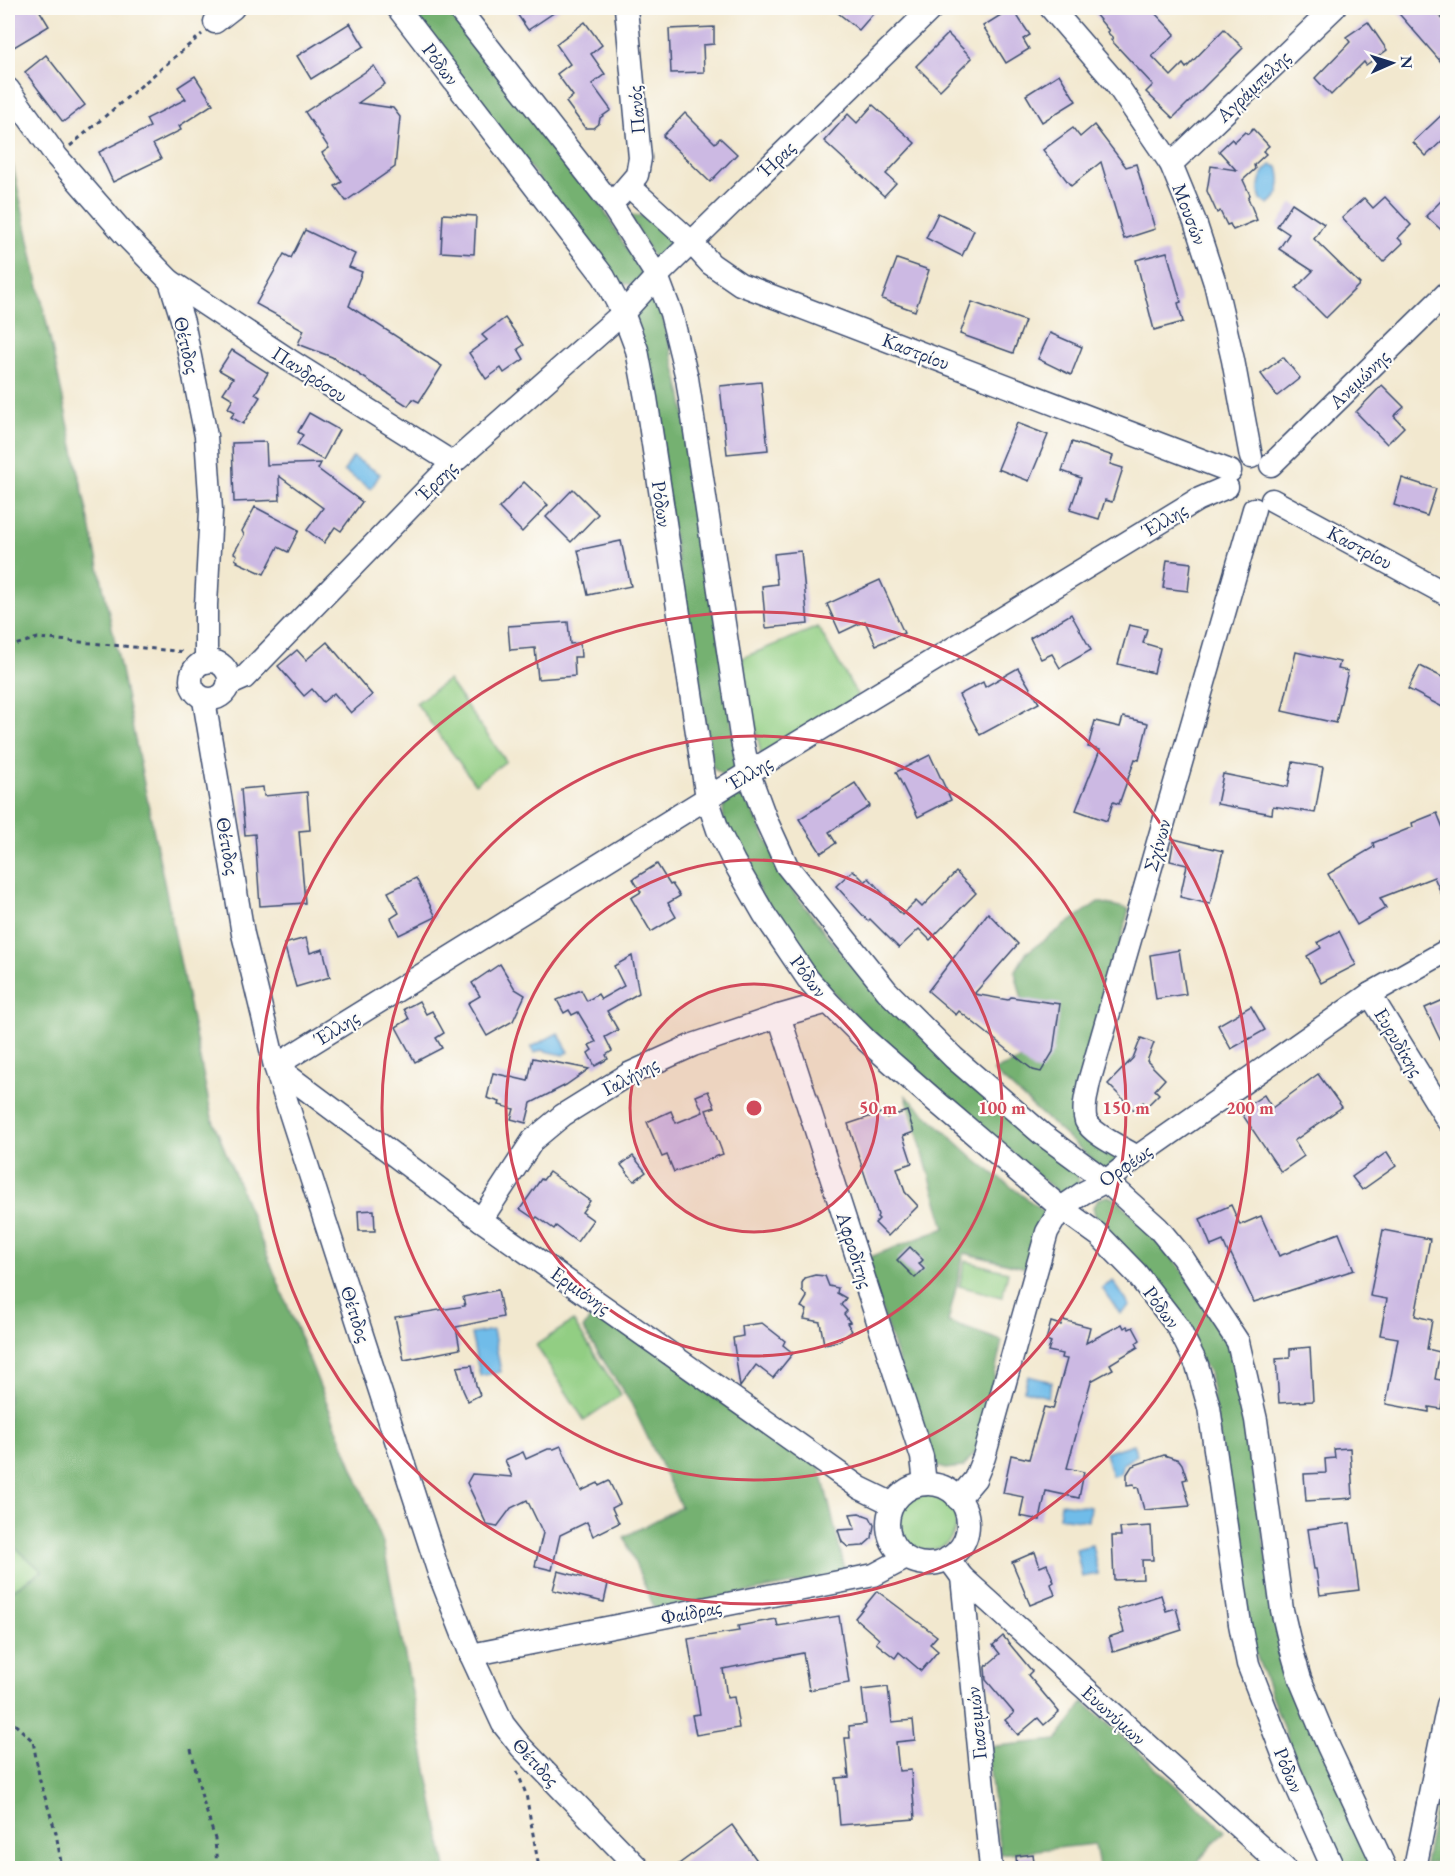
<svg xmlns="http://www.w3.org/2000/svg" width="1455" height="1876" viewBox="0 0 1455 1876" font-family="'EB Garamond',serif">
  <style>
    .green { fill: #92ce83; stroke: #567e70; stroke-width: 1.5 }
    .forest { fill: #75b171; stroke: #487068; stroke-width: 1.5 }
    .water { fill: #70bce9; stroke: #4676a4; stroke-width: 1.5 }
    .building { fill: #ccb9e3 }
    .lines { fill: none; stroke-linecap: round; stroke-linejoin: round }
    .minor-casing { stroke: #3b4b6f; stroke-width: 25 }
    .path { stroke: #3b4b6f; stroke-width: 3; stroke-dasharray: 4.5 4.5; stroke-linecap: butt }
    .minor { stroke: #fff; stroke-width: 22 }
    .ring { fill: none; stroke: #d1495b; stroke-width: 3 }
    .labels { text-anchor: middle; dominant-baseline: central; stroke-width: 4.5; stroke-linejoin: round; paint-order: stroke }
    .street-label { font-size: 20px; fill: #1b2f5e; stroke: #fdfcf7 }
    .centre { fill: #d1495b; stroke: #fdfcf7; stroke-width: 3 }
    .ring-label { font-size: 18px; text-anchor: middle; font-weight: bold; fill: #d1495b; stroke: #fdfcf7; stroke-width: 4.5; stroke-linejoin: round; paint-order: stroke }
  </style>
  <rect width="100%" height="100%" fill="#fdfcf7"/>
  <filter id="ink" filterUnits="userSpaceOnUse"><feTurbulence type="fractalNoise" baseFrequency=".0167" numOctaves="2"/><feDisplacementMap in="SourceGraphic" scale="12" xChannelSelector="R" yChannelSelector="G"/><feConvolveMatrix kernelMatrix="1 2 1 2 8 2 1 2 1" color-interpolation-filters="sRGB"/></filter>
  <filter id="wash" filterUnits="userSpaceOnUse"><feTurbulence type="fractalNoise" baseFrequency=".008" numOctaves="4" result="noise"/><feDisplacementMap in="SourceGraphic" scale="24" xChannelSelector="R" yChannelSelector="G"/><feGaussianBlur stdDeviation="1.35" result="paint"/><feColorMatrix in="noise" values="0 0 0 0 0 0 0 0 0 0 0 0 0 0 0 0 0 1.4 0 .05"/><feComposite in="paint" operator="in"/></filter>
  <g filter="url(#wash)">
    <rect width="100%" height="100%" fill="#f2e8cf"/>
    <g class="green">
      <polygon points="818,627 858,696 761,755 742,658"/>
      <polygon points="448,680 506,761 475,784 416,703"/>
      <polygon points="965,1261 1008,1272 1002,1297 959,1286"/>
      <polygon points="573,1321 621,1395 584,1420 536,1345"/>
      <circle cx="928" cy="1522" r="28"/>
      <polygon points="8,1541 42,1571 8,1593"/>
    </g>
    <g class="forest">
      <polygon points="407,8 447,8 596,197 643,276 635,285 622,283 613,275"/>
      <polygon points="8,156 13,166 117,651 212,1118 383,1543 446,1868 8,1868 8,1593 42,1571 8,1541"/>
      <polygon points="630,215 655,217 681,244 658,267"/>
      <polygon points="650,297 659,301 682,396 738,761 734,773 723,776 713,767 635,313"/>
      <polygon points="737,795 745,799 752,810 792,890 845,958 899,1017 1077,1172 1080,1188 1061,1195 866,1026 819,977 767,905 724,825 723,808 728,800"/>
      <polygon points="1098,902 1129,909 1076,1114 1122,1158 1105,1171 993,1071 1036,1054 1015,972 1026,953"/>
      <polygon points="906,1096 977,1161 1047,1214 1026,1268 964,1253 948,1322 1002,1341 978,1449 963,1467 945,1469 932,1464 865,1259 945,1228"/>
      <polygon points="1108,1196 1119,1201 1177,1263 1219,1324 1236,1363 1269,1575 1375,1868 1342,1868 1307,1791 1253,1646 1209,1372 1096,1220 1093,1207 1098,1199"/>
      <polygon points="597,1307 820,1467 846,1574 655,1610 624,1537 681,1507 631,1403 583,1329"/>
      <polygon points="1084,1702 1225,1831 1192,1868 1099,1868 1095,1844 1000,1854 987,1747 1057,1740"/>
      <polygon points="1447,1753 1447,1861 1425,1863"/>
    </g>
    <g class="water">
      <path d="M1271,165L1278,167C1282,180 1281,197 1268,204L1261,200C1257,187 1259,174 1271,165Z"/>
      <polygon points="353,457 380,474 371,489 344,471"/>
      <polygon points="558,1033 569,1052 563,1055 541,1050 535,1053 531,1047"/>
      <polygon points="1113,1281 1130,1306 1120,1314 1102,1288"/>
      <polygon points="493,1330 501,1372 480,1376 471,1334"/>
      <polygon points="1028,1376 1052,1382 1048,1397 1024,1390"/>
      <polygon points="1133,1444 1137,1455 1123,1464 1120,1474 1112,1476 1105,1453"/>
      <polygon points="1061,1503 1090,1507 1088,1521 1059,1517"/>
      <polygon points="1092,1545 1098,1574 1082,1577 1076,1549"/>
    </g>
    <g id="blocks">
      <g class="building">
        <polygon points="8,8 38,8 49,26 14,47 8,36"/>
        <polygon points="513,8 561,8 528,30"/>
        <polygon points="832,8 878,8 859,30"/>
        <polygon points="1012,8 1030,35 1023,39 1029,49 1006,63 983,26"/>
        <polygon points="1090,8 1150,8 1175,34 1152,56 1171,76 1183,64 1186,68 1224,29 1243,48 1173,118 1146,92 1153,85 1111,40 1113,38 1107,32 1109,31"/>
        <polygon points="1394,8 1432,8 1448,25 1448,70"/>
        <polygon points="585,22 602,45 591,54 605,74 592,84 611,110 600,118 599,123 593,128 585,128 566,102 573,96 557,74 570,64 556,44"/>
        <polygon points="1368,22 1387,50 1366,65 1364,62 1331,95 1315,78 1350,42 1346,37"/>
        <polygon points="350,23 364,46 311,79 297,56"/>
        <polygon points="714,27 714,44 703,45 704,72 671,73 669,29"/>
        <polygon points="948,34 972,58 940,90 916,66"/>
        <polygon points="46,55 85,105 63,122 25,72"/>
        <polygon points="374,66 385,84 358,103 393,108 400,117 395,167 346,201 335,186 342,182 322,153 329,148 305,112"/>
        <polygon points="1059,74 1076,101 1042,122 1026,95"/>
        <polygon points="195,76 213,104 179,126 181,130 153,144 161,159 113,182 99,152 150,127 146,119 186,99 178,87"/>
        <polygon points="873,105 915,143 886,174 896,183 884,196 824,141 848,114 857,123"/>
        <polygon points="1448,109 1448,135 1426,156 1413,142"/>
        <polygon points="685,113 715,143 720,138 737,154 710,182 663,136"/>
        <polygon points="1094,125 1126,167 1136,164 1155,229 1124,239 1101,162 1071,186 1043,150 1073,128 1080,137"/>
        <polygon points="1253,129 1269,146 1263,151 1266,154 1254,165 1255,169 1243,180 1250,195 1248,198 1257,220 1233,230 1230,224 1227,225 1220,211 1217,213 1207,191 1211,166 1236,170 1219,151 1232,139 1234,142 1245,132 1248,134"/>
        <polygon points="1448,194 1448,236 1426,216"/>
        <polygon points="1385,197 1411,225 1398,238 1403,243 1383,262 1342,218 1364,198 1373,208"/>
        <polygon points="1292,203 1324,224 1314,239 1360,284 1326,318 1296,288 1313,271 1279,249 1289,234 1277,226"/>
        <polygon points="938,213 974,230 962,256 926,238"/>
        <polygon points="443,214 476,216 474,254 441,252"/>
        <polygon points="305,230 355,254 349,267 362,272 349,306 442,366 419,402 413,399 408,406 332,357 298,344 304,330 256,304 284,254 291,258"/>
        <polygon points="1167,252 1181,302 1178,303 1183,322 1154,330 1136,260"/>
        <polygon points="897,259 929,270 915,311 882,299"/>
        <polygon points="972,302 1025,321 1013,353 960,334"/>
        <polygon points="505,318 524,345 518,349 524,359 504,373 501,368 486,379 469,353 487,340 482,335"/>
        <polygon points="1050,333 1082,347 1071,375 1038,359"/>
        <polygon points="232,350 268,373 255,394 260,397 243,424 231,417 235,412 228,408 233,399 223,393 233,378 219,370"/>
        <polygon points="1283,357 1300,378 1277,396 1261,374"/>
        <polygon points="761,382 768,450 727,454 720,386"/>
        <polygon points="1382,385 1404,407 1394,416 1404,427 1387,444 1356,412"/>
        <polygon points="309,413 339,430 323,460 297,445 303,435 298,432"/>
        <polygon points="1017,423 1048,435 1029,481 998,469"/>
        <polygon points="266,442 267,465 321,463 318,469 362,502 341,531 335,527 324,543 307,530 323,508 279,476 280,500 234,502 232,443"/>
        <polygon points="1072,442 1113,456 1110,464 1123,468 1112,502 1105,500 1099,519 1070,510 1081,478 1062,471"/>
        <polygon points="1402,478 1436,489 1427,516 1394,505"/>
        <polygon points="524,482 548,505 522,532 499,508"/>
        <polygon points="573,489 598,514 571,542 546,517"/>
        <polygon points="255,507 299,530 288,552 278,547 264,574 237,562 238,561 235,559 237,555 234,553 244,535 242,531"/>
        <polygon points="621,541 631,586 588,595 578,550"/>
        <polygon points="801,551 808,624 766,628 762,586 777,584 774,554"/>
        <polygon points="1167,560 1191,563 1188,591 1163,588"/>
        <polygon points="880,580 904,633 876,645 865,621 840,633 827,604"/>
        <polygon points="1071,614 1091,650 1060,668 1052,654 1041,659 1030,638"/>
        <polygon points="568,622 570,644 580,643 581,657 574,657 575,676 538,679 535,648 510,650 508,626"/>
        <polygon points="1129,625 1147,629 1143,643 1160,648 1154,673 1118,664"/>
        <polygon points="327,642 372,695 351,713 334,693 323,702 312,689 304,696 278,666 297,650 306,660"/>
        <polygon points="1296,652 1340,662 1338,669 1348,671 1336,723 1282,711"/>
        <polygon points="1420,666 1448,680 1448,710 1408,689"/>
        <polygon points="1018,668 1039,703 980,735 959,695 983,682 985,687"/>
        <polygon points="1123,717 1148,723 1139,760 1135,759 1119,804 1113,802 1107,821 1076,810 1100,750 1088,747 1095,721 1120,727"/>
        <polygon points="930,755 951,800 918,817 896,772"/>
        <polygon points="1293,762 1323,767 1315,813 1273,806 1272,814 1217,804 1223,774 1288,787"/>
        <polygon points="855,783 870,806 829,832 836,843 821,853 799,819"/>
        <polygon points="263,787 264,796 307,792 310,830 299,831 305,903 260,906 255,834 245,835 241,789"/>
        <polygon points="1437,813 1448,840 1448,909 1434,877 1380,898 1386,908 1357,925 1328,874 1374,847 1373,843 1413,827 1412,823"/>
        <polygon points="1174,839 1223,851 1210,904 1180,897 1187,865 1170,861"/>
        <polygon points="657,864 670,885 672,884 680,896 668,903 676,917 651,932 631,898 641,892 633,879"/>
        <polygon points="853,870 865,882 869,878 902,915 916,901 922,907 956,872 976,893 930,940 919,929 899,948 870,919 868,921 836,886"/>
        <polygon points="416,878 436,917 399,935 391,918 399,913 388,892"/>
        <polygon points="988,913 1018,944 974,994 1008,1000 1011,997 1060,1004 1053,1052 1041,1072 1033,1070 959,1011 956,1015 928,991"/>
        <polygon points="1339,931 1356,965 1321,983 1307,956 1321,948 1318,942"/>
        <polygon points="306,938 310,953 323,949 330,977 296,987 284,944"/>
        <polygon points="1179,950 1186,994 1156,999 1150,955"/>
        <polygon points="632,956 639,993 607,1011 618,1030 605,1037 612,1051 606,1055 608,1059 595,1066 588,1053 592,1050 589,1045 596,1042 578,1012 572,1015 569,1010 564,1013 557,1000 581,990 587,1001 598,994 601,999 624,986 614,966"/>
        <polygon points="500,964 515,989 525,995 513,1021 487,1036 468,1003 480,996 472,983"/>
        <polygon points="1448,998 1448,1056 1425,1008"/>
        <polygon points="419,1001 426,1014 432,1011 444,1033 436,1038 442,1048 415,1062 396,1027 409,1019 404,1009"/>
        <polygon points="1251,1006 1265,1030 1231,1049 1218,1025"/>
        <polygon points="1141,1038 1154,1043 1147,1061 1165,1079 1155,1090 1159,1094 1147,1106 1143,1102 1134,1110 1108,1084 1133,1058"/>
        <polygon points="533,1058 589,1069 566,1085 531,1103 526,1123 511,1119 514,1109 499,1105 500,1102 487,1098 493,1073 528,1081"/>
        <polygon points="1318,1074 1342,1107 1294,1141 1304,1156 1281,1172 1240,1111 1264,1095 1272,1108"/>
        <polygon points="708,1091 715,1107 706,1110 723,1154 674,1172 667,1155 662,1157 647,1122 671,1111 676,1123 703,1112 696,1096"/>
        <polygon points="907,1111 914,1132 903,1136 912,1163 897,1168 905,1192 918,1206 888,1236 875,1223 879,1219 877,1217 878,1215 848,1124 884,1112 886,1118"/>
        <polygon points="1387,1152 1396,1166 1362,1190 1352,1177"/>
        <polygon points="633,1156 646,1172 634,1181 621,1165"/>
        <polygon points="549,1172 590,1201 582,1212 593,1220 577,1242 556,1226 554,1229 537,1217 535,1219 520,1209 541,1179 543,1180"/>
        <polygon points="1231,1205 1240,1225 1261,1216 1279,1256 1339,1233 1354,1270 1254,1302 1231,1254 1229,1255 1223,1241 1211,1246 1200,1219"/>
        <polygon points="374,1210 375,1231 359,1231 358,1211"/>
        <polygon points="1383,1230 1430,1239 1415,1316 1432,1320 1427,1349 1440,1352 1435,1379 1446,1381 1441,1409 1429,1407 1429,1412 1386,1404 1398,1338 1380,1335 1387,1299 1370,1296"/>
        <polygon points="910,1247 923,1260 919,1264 924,1269 915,1278 897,1260"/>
        <polygon points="815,1275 825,1276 829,1286 838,1288 837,1293 846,1298 841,1305 847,1311 844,1314 850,1322 847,1323 852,1331 839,1341 824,1344 820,1322 804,1319 807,1310 801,1307 807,1297 802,1290 802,1283 805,1278"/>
        <polygon points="498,1290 503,1317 456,1327 460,1349 404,1360 395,1317 465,1306 463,1297"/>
        <polygon points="1063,1320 1090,1327 1086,1343 1122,1324 1124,1328 1127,1326 1129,1329 1133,1327 1140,1340 1136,1343 1138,1347 1110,1364 1113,1369 1091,1381 1067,1468 1084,1472 1079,1498 1046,1491 1040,1520 1020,1516 1024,1497 1003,1493 1011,1455 1029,1459 1044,1407 1053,1409 1067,1359 1061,1358 1062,1354 1048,1351 1051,1342 1046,1340 1051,1322 1061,1325"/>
        <polygon points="762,1323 785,1341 783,1345 793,1353 773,1378 756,1365 740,1387 733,1338 743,1336 742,1326"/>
        <polygon points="1310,1347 1313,1401 1279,1403 1276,1359 1290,1358 1290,1349"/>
        <polygon points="472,1365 476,1385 480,1395 468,1401 463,1390 457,1367"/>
        <polygon points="561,1446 581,1491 598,1483 599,1486 609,1481 620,1504 612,1508 619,1523 593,1536 587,1522 560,1535 552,1570 535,1566 543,1533 527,1500 511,1508 497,1527 487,1525 467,1483 472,1474 512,1477 505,1460 523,1452 526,1459 548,1449 554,1449"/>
        <polygon points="1350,1448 1353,1498 1306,1501 1304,1474 1326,1473 1325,1459 1335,1458 1334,1449"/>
        <polygon points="1164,1455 1179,1460 1182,1464 1187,1479 1183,1480 1190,1506 1144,1510 1138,1487 1135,1488 1134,1484 1127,1485 1127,1474 1132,1466"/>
        <polygon points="859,1513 870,1517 874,1525 872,1538 863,1546 848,1547 842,1542 838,1530 855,1529 850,1514"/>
        <polygon points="1350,1523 1359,1590 1320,1595 1316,1569 1314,1569 1308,1529"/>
        <polygon points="1151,1526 1153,1560 1142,1560 1143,1579 1114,1580 1112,1536 1121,1536 1120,1528"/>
        <polygon points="1035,1552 1040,1567 1047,1564 1054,1582 1051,1584 1055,1595 1030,1605 1012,1562"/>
        <polygon points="558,1571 608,1584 604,1602 553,1590"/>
        <polygon points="877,1591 937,1636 930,1644 938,1651 921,1671 899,1652 895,1658 876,1643 879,1639 855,1618"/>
        <polygon points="1161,1595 1166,1611 1176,1608 1182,1630 1113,1652 1109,1637 1124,1632 1117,1609"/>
        <polygon points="839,1616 849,1683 809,1690 803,1653 723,1669 727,1698 734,1697 739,1728 696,1735 692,1715 700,1714 688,1639 739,1631 738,1626 776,1619 778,1626"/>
        <polygon points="1003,1636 1032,1671 1028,1675 1059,1712 1044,1725 1038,1718 1018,1735 1005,1720 1014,1713 986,1680 985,1667 1000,1654 993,1645"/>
        <polygon points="888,1687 892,1722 913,1720 915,1740 896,1742 899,1771 911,1770 915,1819 840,1825 836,1778 849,1777 845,1738 850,1738 849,1726 866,1724 862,1690"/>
        <polygon points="732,1825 763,1869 672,1869"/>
        <polygon points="1033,1854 1035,1869 1017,1869 1016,1856"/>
      </g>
    </g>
  </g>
  <g filter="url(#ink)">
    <use href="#blocks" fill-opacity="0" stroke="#3b4b6f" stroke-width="1.5"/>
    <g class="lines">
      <defs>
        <g id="minor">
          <polyline points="398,8 604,277 623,313 637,350 646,398 707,798 718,830 734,862 764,914 808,979 828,1002 867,1041 932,1098 1061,1208 1100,1236 1136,1273 1178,1327 1197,1365 1209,1407 1240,1624 1248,1664 1290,1772 1333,1868"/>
          <polyline points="458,8 611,204 657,276 671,313 687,378 741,736 749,774 766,820 787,866 887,991 954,1058 1042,1134 1106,1181 1158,1228 1182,1257 1238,1342 1256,1420 1282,1610 1291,1648 1300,1679 1328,1746 1385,1868"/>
          <polyline points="1051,8 1115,82 1171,164 1195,222 1215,283 1233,360 1251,457"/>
          <polyline points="215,22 233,8"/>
          <polyline points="8,89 57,157 126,236 170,281 183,322 206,436 211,510 206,605 206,662"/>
          <polyline points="1171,164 1334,8"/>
          <polyline points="629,186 691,242 711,264 740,284 1230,471"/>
          <polyline points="619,196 637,175 640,158 626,8"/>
          <polyline points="170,281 289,360 453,463"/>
          <polyline points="1271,465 1448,292"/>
          <polyline points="1272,500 1448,595"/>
          <circle cx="210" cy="680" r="19"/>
          <polyline points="228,685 244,678 453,463 623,313 657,276 932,8"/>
          <polyline points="204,700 243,934 275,1066 439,1573 471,1655 503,1724 521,1747 638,1868"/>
          <polyline points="1370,994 1448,1121"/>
          <polyline points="779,1016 922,1457 925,1484"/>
          <path d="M1137,1157C1125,1149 1092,1135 1086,1121C1082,1109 1087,1093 1089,1082L1254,509"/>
          <polyline points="481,1220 533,1140 563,1115 629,1074 693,1045 779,1016 828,1002"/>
          <circle cx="928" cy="1524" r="40"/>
          <polyline points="958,1499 975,1479 984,1457 1047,1232 1061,1208 1083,1193 1106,1181 1137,1157 1370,994 1448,950"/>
          <polyline points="893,1504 860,1488 481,1220 275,1066 707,798 1197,500 1227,487"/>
          <polyline points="948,1558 962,1577 1284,1868"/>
          <polyline points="962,1577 991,1868"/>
          <polyline points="471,1655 874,1575 906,1558"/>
          <polyline points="1415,1868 1448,1705"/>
        </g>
      </defs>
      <use href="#minor" class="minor-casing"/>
      <g class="path">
        <polyline points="70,146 202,34"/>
        <polyline points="8,647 38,638 186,652"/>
        <polyline points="8,1718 33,1741 40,1781 56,1833 62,1868"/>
        <polyline points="191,1749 202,1797 215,1839 217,1868"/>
        <polyline points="517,1771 526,1794 539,1868"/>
      </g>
      <use href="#minor" class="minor"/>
    </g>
  </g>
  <circle cx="754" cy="1108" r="124" fill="#d1495b" fill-opacity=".12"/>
  <g class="ring">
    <circle cx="754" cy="1108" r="124"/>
    <circle cx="754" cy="1108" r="248"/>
    <circle cx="754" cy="1108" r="372"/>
    <circle cx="754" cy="1108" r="496"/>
  </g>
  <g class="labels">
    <g class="street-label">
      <text transform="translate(441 64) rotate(53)">Ρόδων</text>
      <text transform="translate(1253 86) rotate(-44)">Αγράμπελης</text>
      <text transform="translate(636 110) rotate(-95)">Πανός</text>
      <text transform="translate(776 159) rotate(-44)">Ήρας</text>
      <text transform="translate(1190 214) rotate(69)">Μουσών</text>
      <text transform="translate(187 345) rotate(77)">Θέτιδος</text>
      <text transform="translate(916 351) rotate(21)">Καστρίου</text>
      <text transform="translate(310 374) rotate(33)">Πανδρόσου</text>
      <text transform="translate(1359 379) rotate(-44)">Ανεμώνης</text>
      <text transform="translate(436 481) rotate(-45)">Έρσης</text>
      <text transform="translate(662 504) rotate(82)">Ρόδων</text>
      <text transform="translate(1164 520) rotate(-31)">Έλλης</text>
      <text transform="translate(1360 547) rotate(28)">Καστρίου</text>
      <text transform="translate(749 773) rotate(-31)">Έλλης</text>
      <text transform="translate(1157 845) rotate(-74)">Σχίνων</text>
      <text transform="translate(228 846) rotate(80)">Θέτιδος</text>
      <text transform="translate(809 976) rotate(53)">Ρόδων</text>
      <text transform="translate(336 1028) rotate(-32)">Έλλης</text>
      <text transform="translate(1399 1042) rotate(59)">Ευρυδίκης</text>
      <text transform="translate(630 1076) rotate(-28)">Γαλήνης</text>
      <text transform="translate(1125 1165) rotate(-35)">Ορφέως</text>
      <text transform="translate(855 1250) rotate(72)">Αφροδίτης</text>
      <text transform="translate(581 1290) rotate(35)">Ερμιόνης</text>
      <text transform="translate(1162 1307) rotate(53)">Ρόδων</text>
      <text transform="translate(356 1314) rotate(72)">Θέτιδος</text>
      <text transform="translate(691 1612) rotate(-11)">Φαίδρας</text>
      <text transform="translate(1114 1715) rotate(42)">Ευωνύμων</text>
      <text transform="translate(976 1723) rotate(-96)">Γιασεμιών</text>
      <text transform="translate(536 1762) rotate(47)">Θέτιδος</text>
      <text transform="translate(1289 1770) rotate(67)">Ρόδων</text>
    </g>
  </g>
  <circle cx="754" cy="1108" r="9" class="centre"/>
  <g class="ring-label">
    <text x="878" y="1114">50 m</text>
    <text x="1002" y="1114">100 m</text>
    <text x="1126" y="1114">150 m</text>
    <text x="1250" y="1114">200 m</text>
  </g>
  <rect width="1455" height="1876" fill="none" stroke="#fdfcf7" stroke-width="30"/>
  <g transform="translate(1392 63) rotate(87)" stroke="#fdfcf7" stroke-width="4.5" paint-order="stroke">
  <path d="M0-4.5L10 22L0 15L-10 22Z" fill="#1b2f5e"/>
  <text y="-9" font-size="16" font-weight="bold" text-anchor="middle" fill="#1b2f5e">N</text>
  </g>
</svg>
